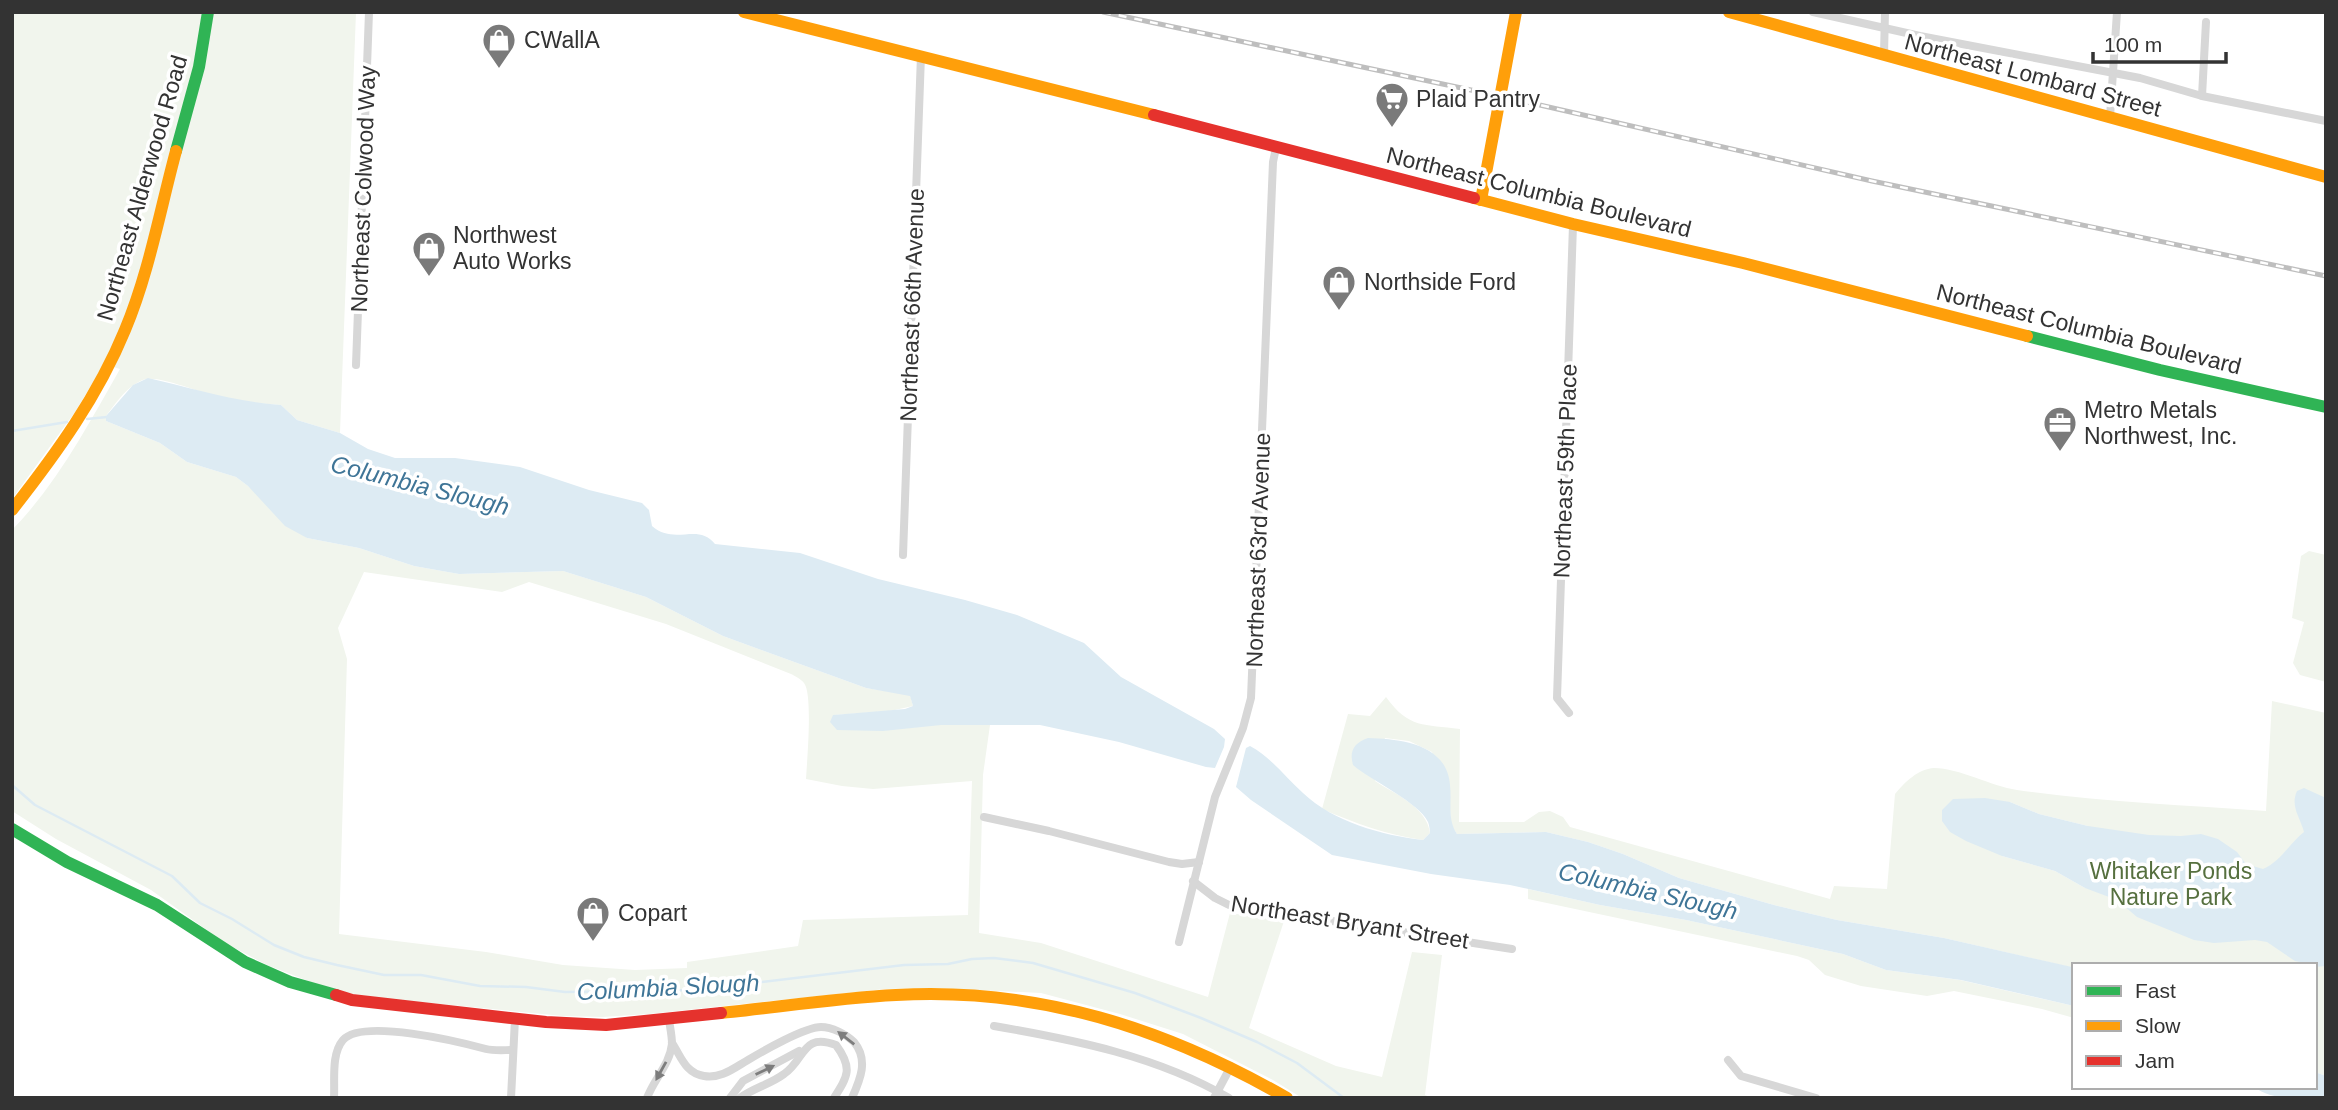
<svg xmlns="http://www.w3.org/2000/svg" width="2338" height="1110" viewBox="0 0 2338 1110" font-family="Arial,sans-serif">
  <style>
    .green { fill: #f1f5ed; fill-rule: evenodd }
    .water { fill: #ddebf3 }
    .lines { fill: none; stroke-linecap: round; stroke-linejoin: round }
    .stream { stroke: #ddebf3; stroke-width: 2.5 }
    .street { stroke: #d7d7d7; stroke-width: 8 }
    .fast { stroke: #30b455; stroke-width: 12 }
    .slow { stroke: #ff9f0a; stroke-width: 12 }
    .jam { stroke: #e5322d; stroke-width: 12 }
    .rail-casing { stroke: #bebebe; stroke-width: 5 }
    .rail { stroke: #fff; stroke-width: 2.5; stroke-dasharray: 8; stroke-linecap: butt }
    .oneway { fill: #7d7d7d }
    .labels { text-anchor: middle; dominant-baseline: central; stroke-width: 7; stroke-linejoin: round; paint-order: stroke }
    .poi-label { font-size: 23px; fill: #333; stroke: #fff; text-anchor: start }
    .street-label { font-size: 23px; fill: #333; stroke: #fff }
    .park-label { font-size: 23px; fill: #56703f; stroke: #fff }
    .water-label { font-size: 24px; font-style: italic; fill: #3f7597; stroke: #fff }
  </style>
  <rect width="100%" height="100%" fill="#fff"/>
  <g class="green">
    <path d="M12,12H356L340,433L297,420L281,405C259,404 237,401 215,396C200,392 160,376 146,379C128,384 116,403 106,416V421L160,443L187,462L236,477L248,486L307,538L359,548L414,566L459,574L563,571L646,597L723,636L866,688L910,695L913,706L890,711L834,715L940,725H990L983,775L979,933L1041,943L1208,997L1230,913L1284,921L1249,1028L1336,1066L1382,1077L1412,952L1442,955L1425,1095L1432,1098H1302L1273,1080L1183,1034L1120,1014L1041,993L932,988L885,989L649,1014L602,1017L563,1016L389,999L334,991L267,965L225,943L151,890L56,839L12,811V530C57,484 88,425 120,369L104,364L75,412L12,499ZM364,572L502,592L529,582L666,624L791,674C795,676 801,679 804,683C813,694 807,761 806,779L842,786L873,789L972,781L968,915L803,920L798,946L687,962V968L635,970L563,965L486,952L339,934L347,659L338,628Z"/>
    <polygon points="2309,551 2326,555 2326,682 2300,675 2293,663 2304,622 2292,618 2301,556"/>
    <path d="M1386,697C1409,729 1424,724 1460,729L1459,822H1524L1539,812L1550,811L1563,817L1570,827L1830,899L1834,886L1887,889L1895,794C1905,782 1918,769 1934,768C1959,768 1991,786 2017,790C2099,802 2183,805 2266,811L2272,701L2326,713V1076L2315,1072V965H2074V968L1944,938L1837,920L1774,905L1679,878L1623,854L1588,842L1546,832L1457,834L1451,825L1450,809L1432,752L1409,741L1385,738L1375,781C1395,794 1427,807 1430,833L1423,840C1387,835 1355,823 1322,809L1348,714L1370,716ZM2010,802L2039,814L2088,826L2085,888L2055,871L2002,856Z"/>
    <polygon points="1528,889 1600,905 1686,920 1843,954 1886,970 1960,980 2074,1006 2074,1018 2042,1009 1954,991 1927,996 1861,986 1825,975 1809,960 1797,956 1528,899"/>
  </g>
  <g class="water">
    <path d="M148,378C193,388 235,402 281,405L297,420L340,433L368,449L395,458H455L520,467L589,490L642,503L649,510L652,526C675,546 698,522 715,544L800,553L878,579L965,600L1017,615L1084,643L1121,677L1214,729L1225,739L1224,747L1215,768L1206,767L1119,742L1040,725H941L883,731L837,730L830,722L833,715L905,709L913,706L910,696L866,688L723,636L646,597L563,571L459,574L414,566L359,548L307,538L285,526L248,486L236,477L187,462L160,443L106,421V416L133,385Z"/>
    <path d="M1368,738C1401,739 1447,744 1450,785C1452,803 1447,819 1457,834L1546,832L1588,842L1623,854L1679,878L1774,905L1837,920L1944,938L2072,967L2074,968V1006L1961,980L1886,970L1843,954L1686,920L1600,905L1510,885L1431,874L1332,855L1251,800L1236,787L1246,748L1250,746C1272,758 1285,777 1303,793C1334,822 1381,835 1423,840L1430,833C1430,830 1429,824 1428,822C1420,803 1370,780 1353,765C1349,751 1354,743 1368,738Z"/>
    <path d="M2304,788L2326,798V966L2315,967V965L2295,961L2267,942L2255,940L2214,943L2194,940L2137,917L2117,900L2085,888L2055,871L2002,856L1966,841L1950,832L1942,821V810L1953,799L1985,798L2010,802L2039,814L2088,826L2149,835L2181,836L2201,834L2218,839L2237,852L2246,864L2263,869C2280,862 2290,843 2304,832C2300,817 2290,806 2297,791Z"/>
    <path d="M2315,1072L2326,1076V1098C2302,1098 2275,1102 2254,1087H2315Z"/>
  </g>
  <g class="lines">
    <g class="stream">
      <polyline points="87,419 107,417"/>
      <polyline points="12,431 67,422"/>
      <polyline points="12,785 35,805 172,876 200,903 232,919 274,945 304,957 337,965 384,975 421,975 480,986 526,987 565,992 696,990 904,965 948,964 972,959 994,958 1033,963 1135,993 1201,1018 1257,1042 1297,1063 1344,1098"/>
    </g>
    <g class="street">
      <polyline points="1813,12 1920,36 2140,78 2202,96 2326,121"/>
      <polyline points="1884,55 1885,12"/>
      <polyline points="2202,96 2206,22"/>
      <polyline points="2110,117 2117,12"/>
      <polyline points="356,365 369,12"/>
      <polyline points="903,555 921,55"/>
      <polyline points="1569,713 1557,698 1573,225"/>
      <polyline points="984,817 1049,831 1169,862 1182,864 1199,862"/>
      <polyline points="1193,881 1215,898 1229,905 1512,949"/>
      <polyline points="1179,942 1215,797 1243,728 1251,698 1273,162 1276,148"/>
      <path d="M994,1026C1075,1040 1157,1056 1229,1098"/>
      <path d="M672,1043C681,1056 685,1073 704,1076C721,1079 734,1068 748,1060C763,1051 805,1027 821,1027C832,1027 846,1034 854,1042C869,1060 860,1080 852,1098"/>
      <polyline points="1728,1060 1741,1076 1816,1098"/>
      <path d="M334,1098C335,1080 331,1054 343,1040C362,1018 460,1042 486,1049C494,1051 504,1050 513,1050"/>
      <polyline points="511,1098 515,1019"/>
      <path d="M647,1098C654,1079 670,1064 672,1044C672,1036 670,1027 669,1020"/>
      <polyline points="730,1098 743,1081 799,1051"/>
      <path d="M740,1098C753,1088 771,1084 784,1074C805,1060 802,1032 836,1045C853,1068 848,1076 834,1098"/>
      <polyline points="1214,1098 1231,1066"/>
    </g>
    <g class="fast">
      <polyline points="176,151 199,67 208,12"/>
      <polyline points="2027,336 2160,370 2326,407"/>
      <polyline points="12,829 67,862 157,905 245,962 290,982 336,995"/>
    </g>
    <g class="slow">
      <polyline points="744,12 1154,115"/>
      <polyline points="1729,12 2326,177"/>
      <polyline points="1474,198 1573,224 1743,263 2027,336"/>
      <polyline points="1481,200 1516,12"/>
      <path d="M12,510C56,454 98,396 125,330C149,273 160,210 176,151"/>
      <path d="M721,1013C779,1007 837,998 896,995C1038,987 1165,1028 1287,1098"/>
    </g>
    <g class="jam">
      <polyline points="1154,115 1474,198"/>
      <polyline points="336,995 352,1000 546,1022 606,1025 721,1013"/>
    </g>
    <defs>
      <polyline id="rail" points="1103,12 1518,100 1872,181 2326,276"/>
    </defs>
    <use href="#rail" class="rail-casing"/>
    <use href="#rail" class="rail"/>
  </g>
  <defs><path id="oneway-solid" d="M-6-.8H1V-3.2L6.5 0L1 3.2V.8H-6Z" transform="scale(1.75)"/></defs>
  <g class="oneway">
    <use href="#oneway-solid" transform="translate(846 1038) rotate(-142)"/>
    <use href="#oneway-solid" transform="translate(765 1070) rotate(-26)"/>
    <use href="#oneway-solid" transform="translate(661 1071) rotate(119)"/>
  </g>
  <defs>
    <symbol id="shop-pin" viewBox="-11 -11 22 30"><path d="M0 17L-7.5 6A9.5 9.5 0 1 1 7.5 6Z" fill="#7a7a7a" stroke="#fff"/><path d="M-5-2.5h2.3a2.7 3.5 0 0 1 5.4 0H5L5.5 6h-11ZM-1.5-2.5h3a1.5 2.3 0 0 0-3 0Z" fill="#fff"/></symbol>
    <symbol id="supermarket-pin" viewBox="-11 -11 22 30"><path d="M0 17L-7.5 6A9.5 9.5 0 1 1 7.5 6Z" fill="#7a7a7a" stroke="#fff"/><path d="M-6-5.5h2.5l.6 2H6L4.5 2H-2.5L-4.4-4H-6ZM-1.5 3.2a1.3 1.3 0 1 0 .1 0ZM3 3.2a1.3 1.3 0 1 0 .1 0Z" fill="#fff"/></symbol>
    <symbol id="office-pin" viewBox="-11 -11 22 30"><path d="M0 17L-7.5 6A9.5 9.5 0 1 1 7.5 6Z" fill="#7a7a7a" stroke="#fff"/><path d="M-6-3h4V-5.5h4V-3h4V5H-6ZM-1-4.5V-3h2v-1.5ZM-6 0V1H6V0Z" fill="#fff"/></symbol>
  </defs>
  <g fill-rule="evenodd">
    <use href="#shop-pin" x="480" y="21" width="38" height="52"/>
    <use href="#supermarket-pin" x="1373" y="80" width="38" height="52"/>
    <use href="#shop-pin" x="410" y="229" width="38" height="52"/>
    <use href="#shop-pin" x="1320" y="263" width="38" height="52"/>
    <use href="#office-pin" x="2041" y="404" width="38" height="52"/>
    <use href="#shop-pin" x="574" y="894" width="38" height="52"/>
  </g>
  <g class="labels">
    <g class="poi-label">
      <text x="524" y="40">CWallA</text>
      <text x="1416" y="99">Plaid Pantry</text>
      <text x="453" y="235">Northwest<tspan x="453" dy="26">Auto Works</tspan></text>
      <text x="1364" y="282">Northside Ford</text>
      <text x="2084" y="410">Metro Metals<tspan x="2084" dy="26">Northwest, Inc.</tspan></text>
      <text x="618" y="913">Copart</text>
    </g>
    <g class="street-label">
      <text transform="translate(2033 75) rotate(15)">Northeast Lombard Street</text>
      <text transform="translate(142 188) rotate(-74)">Northeast Alderwood Road</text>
      <text transform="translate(363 189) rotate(-88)">Northeast Colwood Way</text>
      <text transform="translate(1539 192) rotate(14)">Northeast Columbia Boulevard</text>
      <text transform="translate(912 305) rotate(-88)">Northeast 66th Avenue</text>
      <text transform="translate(2089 329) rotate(14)">Northeast Columbia Boulevard</text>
      <text transform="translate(1565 471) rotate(-88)">Northeast 59th Place</text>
      <text transform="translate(1258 550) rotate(-88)">Northeast 63rd Avenue</text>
      <text transform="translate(1350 922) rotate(9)">Northeast Bryant Street</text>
    </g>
    <g class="park-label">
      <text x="2171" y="871">Whitaker Ponds<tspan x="2171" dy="26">Nature Park</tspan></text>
    </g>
    <g class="water-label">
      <text transform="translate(420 485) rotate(14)">Columbia Slough</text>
      <text transform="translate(1648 891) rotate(13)">Columbia Slough</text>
      <text transform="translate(668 987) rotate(-3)">Columbia Slough</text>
    </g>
  </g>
  <rect width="2338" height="1110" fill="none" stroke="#333333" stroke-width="28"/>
  <rect x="2072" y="963" width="245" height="126" fill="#ffffff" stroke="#adadad" stroke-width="2"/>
  <rect x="2086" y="986" width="35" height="10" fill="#30b455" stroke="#adadad" stroke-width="2"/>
  <text x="2135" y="998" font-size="21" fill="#333333">Fast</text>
  <rect x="2086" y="1021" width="35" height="10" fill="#ff9f0a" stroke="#adadad" stroke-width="2"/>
  <text x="2135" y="1033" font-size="21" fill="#333333">Slow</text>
  <rect x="2086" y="1056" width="35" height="10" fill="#e5322d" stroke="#adadad" stroke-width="2"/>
  <text x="2135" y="1068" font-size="21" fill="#333333">Jam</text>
  <path d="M2093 52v10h133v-10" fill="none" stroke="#333333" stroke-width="3.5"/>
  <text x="2104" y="52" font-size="21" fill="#333333" stroke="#ffffff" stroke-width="5" paint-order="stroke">100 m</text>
</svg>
